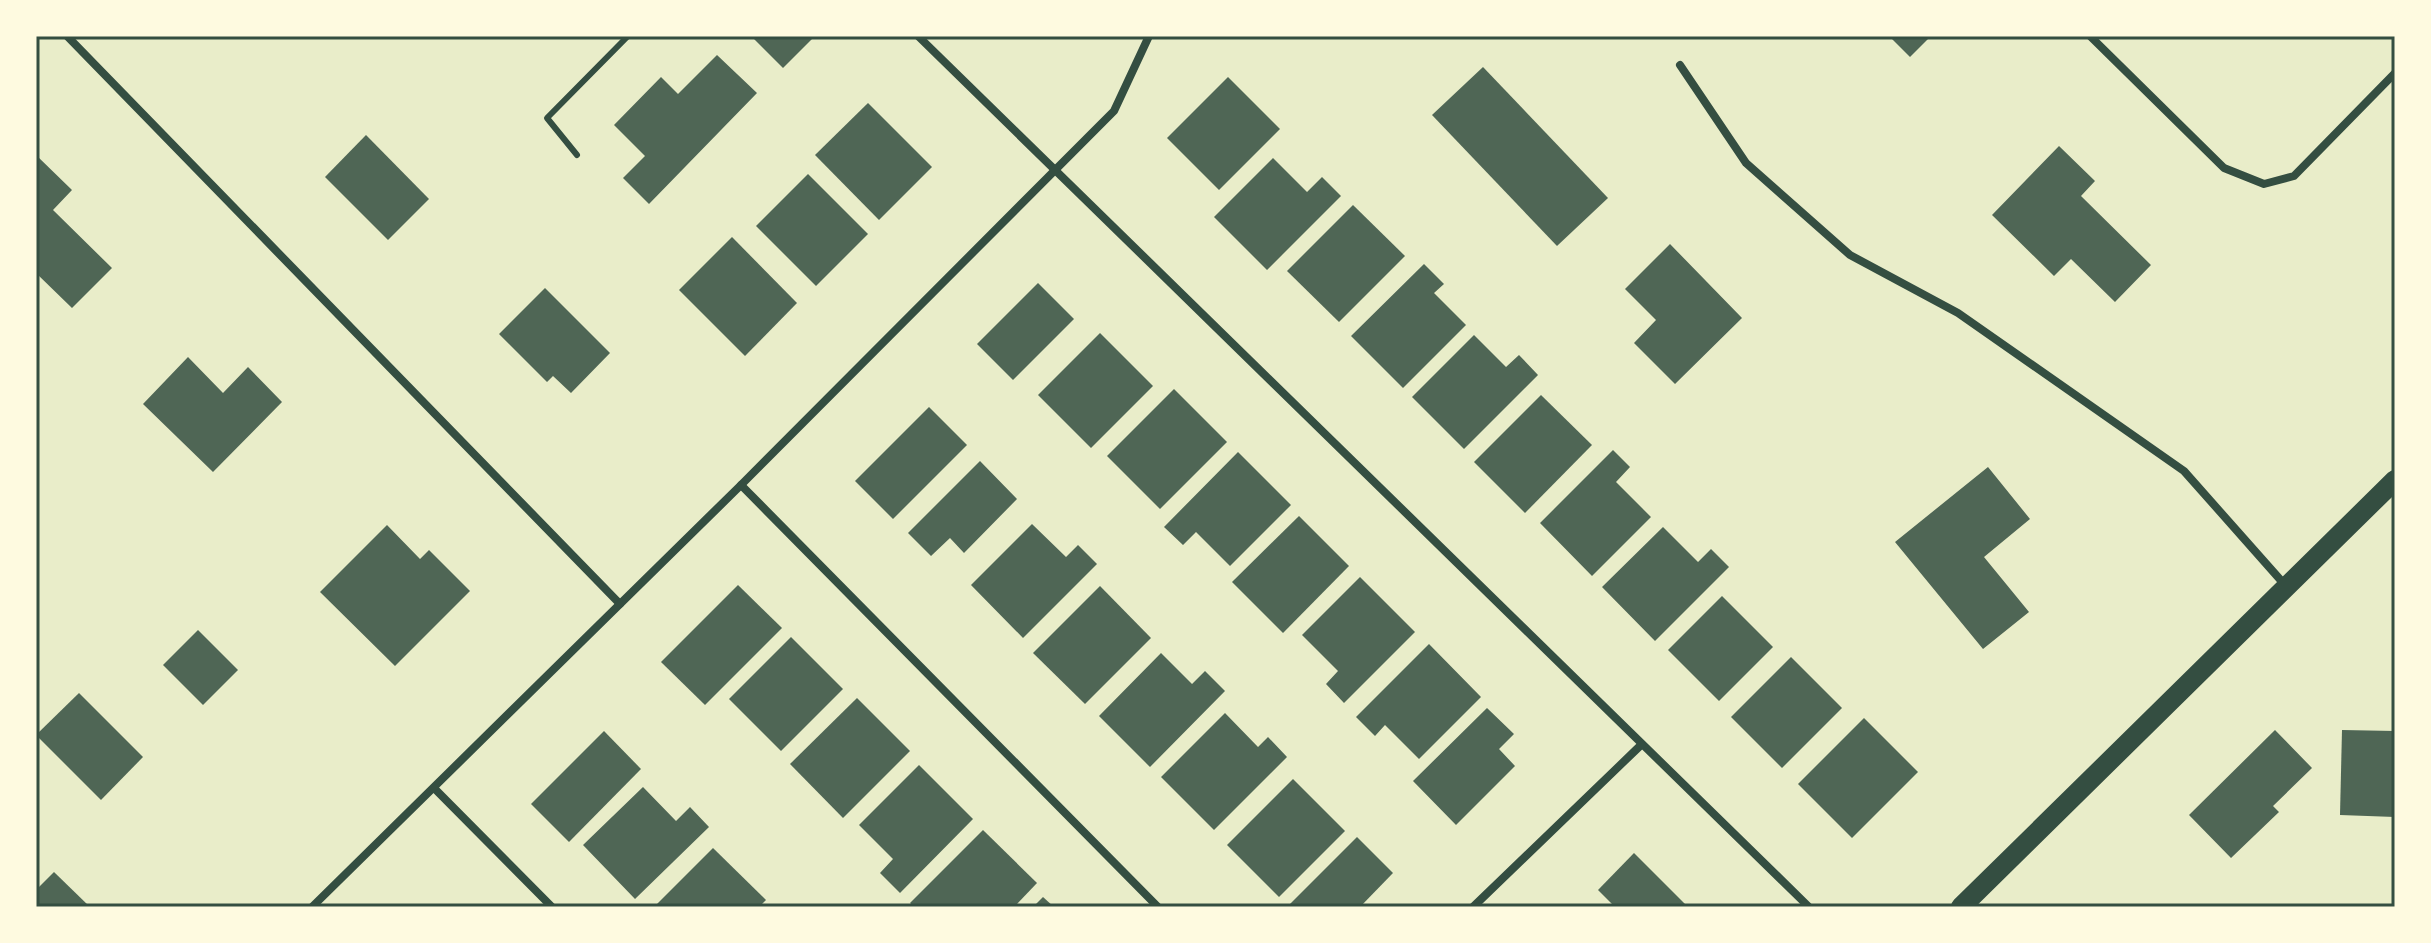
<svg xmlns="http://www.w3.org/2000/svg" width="2431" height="943" viewBox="0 0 2431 943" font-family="'PT Sans',sans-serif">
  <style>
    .building { fill: #4f6655 }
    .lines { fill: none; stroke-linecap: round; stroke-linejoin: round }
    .service { stroke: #344e41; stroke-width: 6 }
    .minor { stroke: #344e41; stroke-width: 8 }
    .primary { stroke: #344e41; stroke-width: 20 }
    .neatline { fill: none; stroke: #344e41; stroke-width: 3 }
  </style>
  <rect width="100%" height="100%" fill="#e9edc9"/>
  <g class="building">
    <polygon points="751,36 809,36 812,39 783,68"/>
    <polygon points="1889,36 1931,36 1910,57"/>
    <polygon points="717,55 757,93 649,204 623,178 645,156 614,125 661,77 678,94"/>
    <polygon points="1483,67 1608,198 1557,246 1432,115"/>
    <polygon points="1228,77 1280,129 1219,190 1167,138"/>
    <polygon points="868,103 932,167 879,220 815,155"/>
    <polygon points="366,135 429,199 388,240 325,177"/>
    <polygon points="2059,146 2095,181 2081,196 2151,265 2115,302 2071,259 2054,276 1992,215"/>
    <polygon points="36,155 72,190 53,210 112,268 72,308 36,273"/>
    <polygon points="1273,158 1307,192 1322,177 1341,196 1267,270 1214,217"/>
    <polygon points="808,174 868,234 816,286 756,226"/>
    <polygon points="1353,205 1405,256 1339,322 1287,271"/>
    <polygon points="732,237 797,303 745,356 679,290"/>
    <polygon points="1670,244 1742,318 1675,384 1634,343 1656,320 1625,289"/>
    <polygon points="1424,264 1444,284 1434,293 1466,325 1403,388 1351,336"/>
    <polygon points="1038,283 1074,319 1013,380 977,344"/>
    <polygon points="545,288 610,353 571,393 553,376 547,382 499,334"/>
    <polygon points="1100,333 1153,386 1091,448 1038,395"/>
    <polygon points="1474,335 1506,367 1519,355 1538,375 1464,449 1412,397"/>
    <polygon points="188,357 223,393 248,367 282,402 213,472 143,404"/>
    <polygon points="1174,389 1227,442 1160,509 1107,456"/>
    <polygon points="1541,395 1592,445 1525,513 1474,462"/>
    <polygon points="929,407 967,445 893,519 855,481"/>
    <polygon points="1613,450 1630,467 1616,482 1651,517 1592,576 1540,523"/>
    <polygon points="1238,452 1291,505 1230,566 1196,532 1183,545 1164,527"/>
    <polygon points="980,461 1017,499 964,553 950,538 931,556 908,533"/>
    <polygon points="1988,467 2030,519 1984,557 2029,612 1983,649 1895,542"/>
    <polygon points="1299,516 1349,566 1283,633 1232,582"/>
    <polygon points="1032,524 1066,557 1078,545 1097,564 1023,638 971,585"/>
    <polygon points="387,525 420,559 429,550 470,591 395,666 320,592"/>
    <polygon points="1663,527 1698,562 1711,549 1729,567 1655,641 1602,587"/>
    <polygon points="1360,577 1415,632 1344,703 1326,684 1338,671 1302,635"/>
    <polygon points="738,585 782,628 705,705 661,662"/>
    <polygon points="1100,586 1151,638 1085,704 1033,653"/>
    <polygon points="1722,596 1773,647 1719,701 1668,650"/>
    <polygon points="198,630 238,670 203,705 163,665"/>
    <polygon points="791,637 843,689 781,751 729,699"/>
    <polygon points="1429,644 1481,697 1419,759 1385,725 1375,736 1356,717"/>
    <polygon points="1161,653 1192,684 1205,671 1225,691 1150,767 1099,716"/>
    <polygon points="1791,657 1842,708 1782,768 1731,717"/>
    <polygon points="79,693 143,757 101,800 36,735"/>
    <polygon points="857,698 910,751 843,818 790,764"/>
    <polygon points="1487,708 1514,734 1499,749 1515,766 1456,825 1413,781"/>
    <polygon points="1225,713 1258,747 1268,737 1287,757 1214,830 1161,777"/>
    <polygon points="1864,718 1918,772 1852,838 1798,784"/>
    <polygon points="2275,730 2312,768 2273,806 2279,812 2231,858 2189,815"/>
    <polygon points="2342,730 2395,731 2395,817 2340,815"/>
    <polygon points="604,731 641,769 569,842 531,804"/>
    <polygon points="919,765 973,819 900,893 880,873 893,859 859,825"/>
    <polygon points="1293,779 1345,831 1279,897 1227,845"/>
    <polygon points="643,787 676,821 690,807 709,827 635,899 583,845"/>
    <polygon points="983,830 1037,883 1014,907 914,907 910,903"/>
    <polygon points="1357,837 1393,873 1360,907 1287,907"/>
    <polygon points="713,848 766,900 759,907 654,907"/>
    <polygon points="1634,853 1688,907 1615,907 1598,890"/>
    <polygon points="54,872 90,907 36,907 36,890"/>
    <polygon points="1043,897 1054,907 1033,907"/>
  </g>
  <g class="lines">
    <polyline class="service" points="577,155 547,118 628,36"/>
    <g class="minor">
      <polyline points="67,36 620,604"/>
      <polyline points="918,36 1809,907"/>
      <polyline points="2090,36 2224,168 2264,184 2294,176 2395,73"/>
      <polyline points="1680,65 1746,163 1850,255 1958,313 2184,471 2285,585"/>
      <polyline points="741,485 1158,907"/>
      <polyline points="434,788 552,907"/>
      <polyline points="312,907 741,485 1114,111 1149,36"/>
      <polyline points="1473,907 1641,745"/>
    </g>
    <polyline class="primary" points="1961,907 2395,480"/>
  </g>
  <rect width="2431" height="943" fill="none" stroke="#fefae0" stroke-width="76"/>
  <rect x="38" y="38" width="2355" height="867" class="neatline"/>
</svg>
